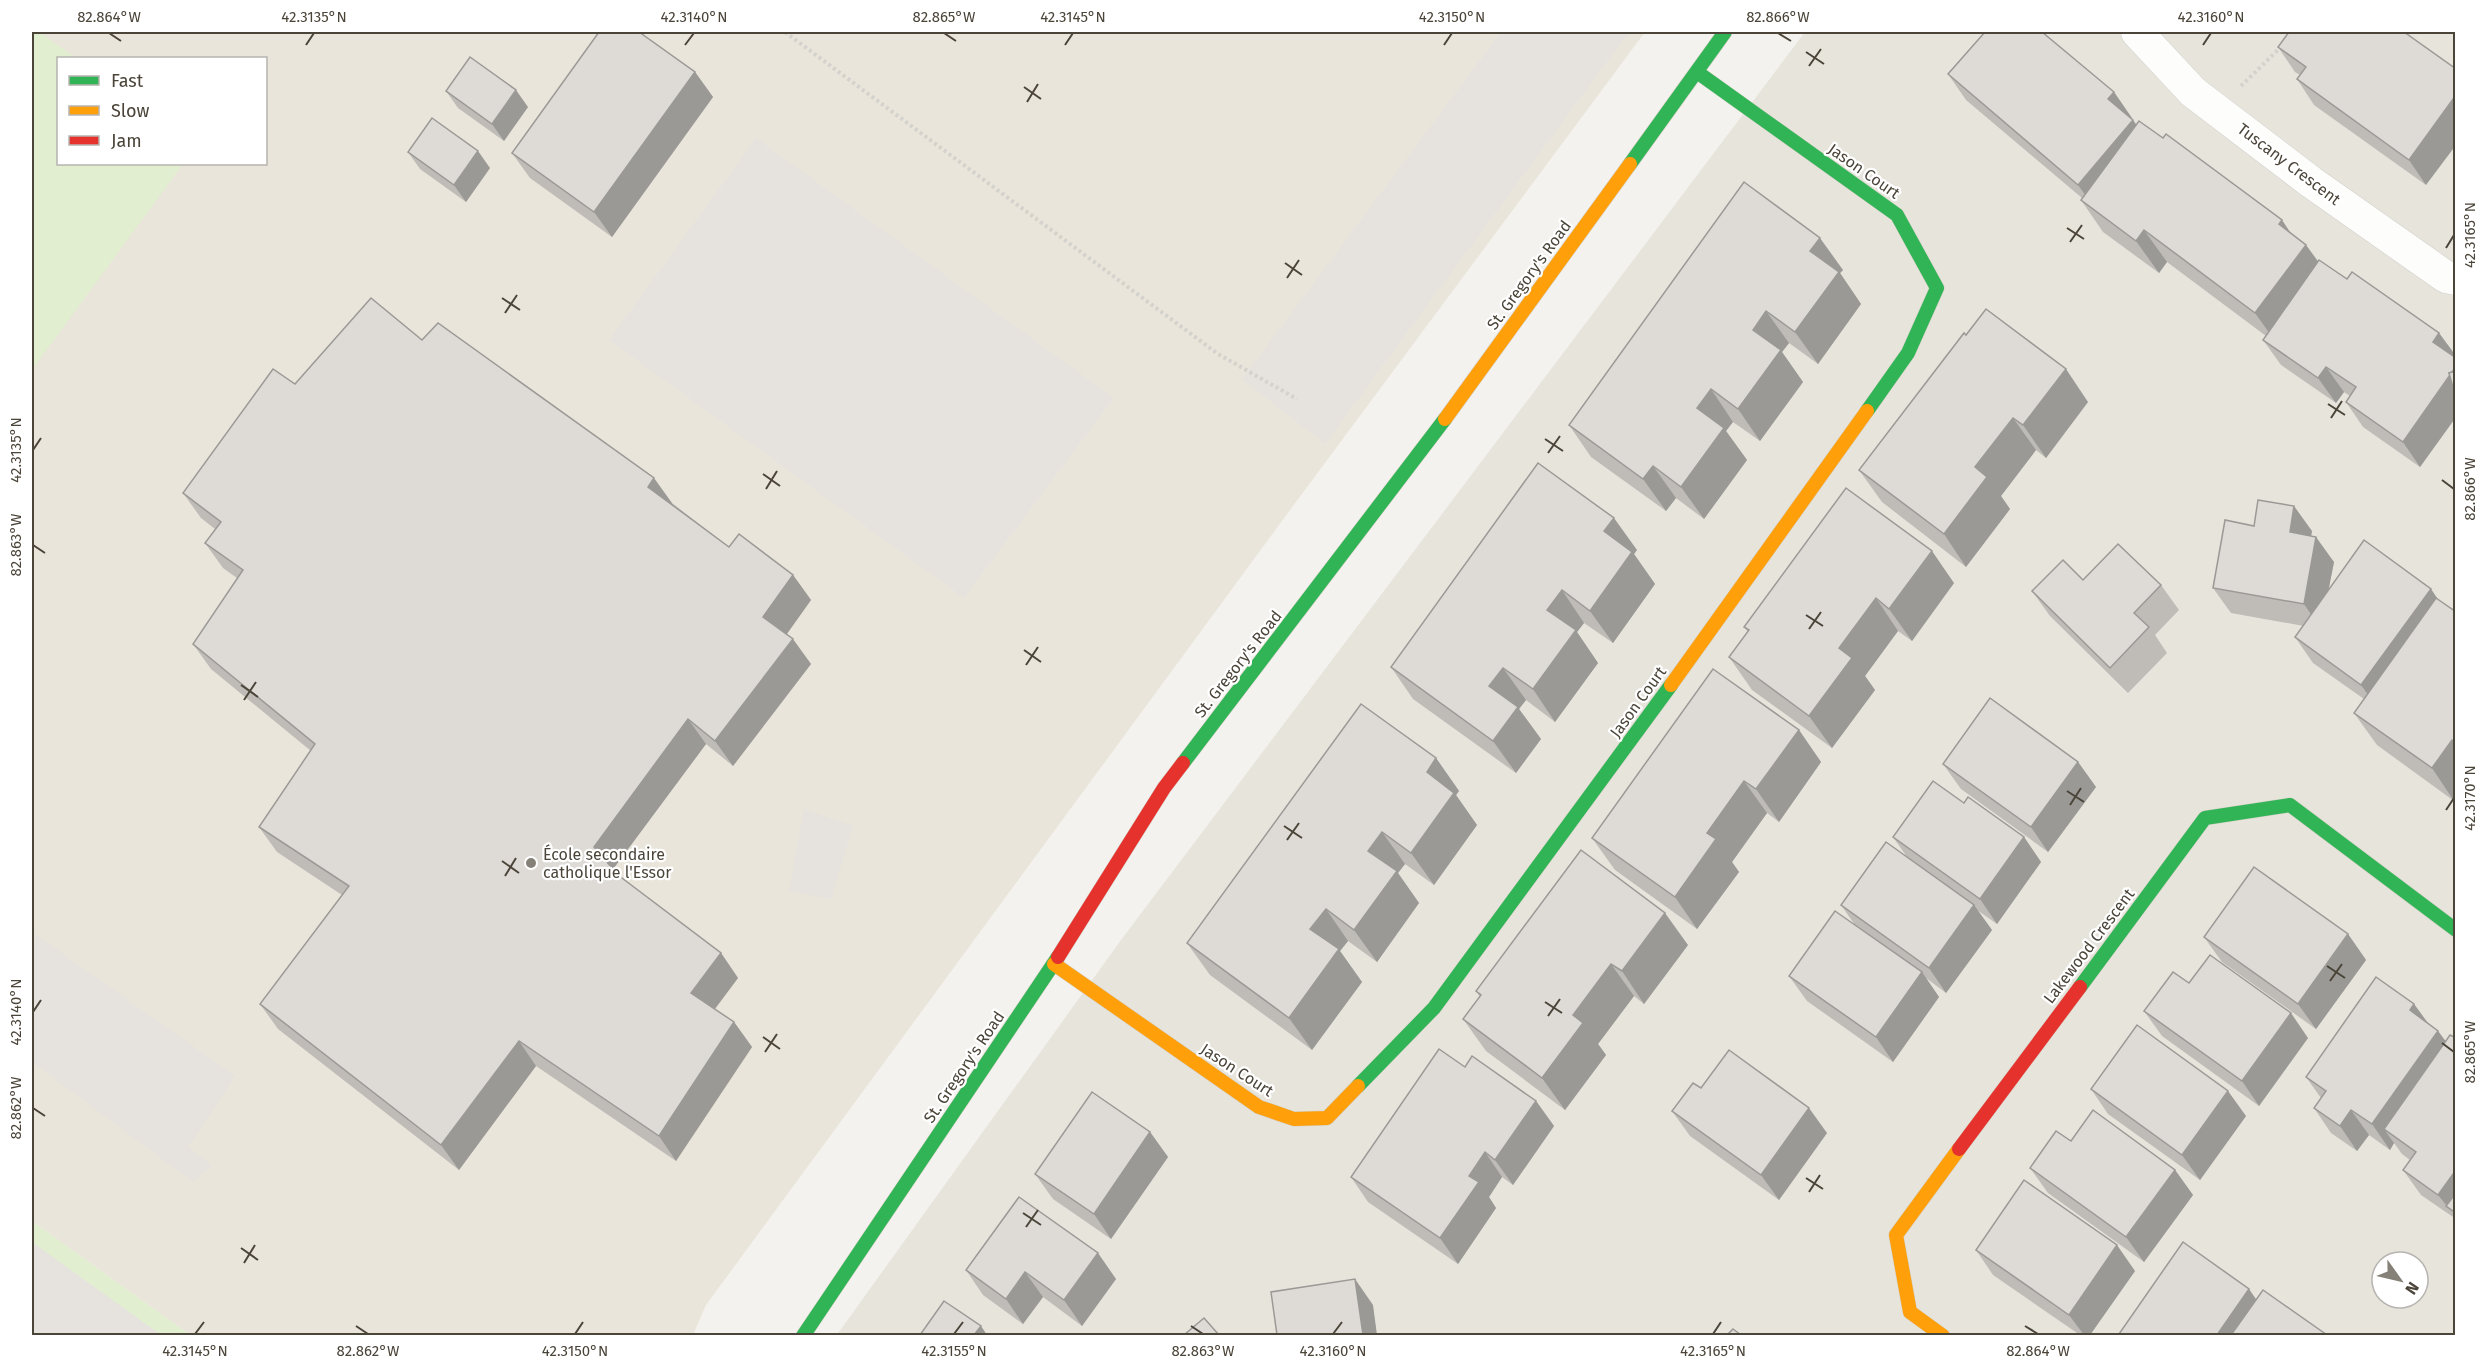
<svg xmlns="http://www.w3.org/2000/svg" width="2487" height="1367" viewBox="0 0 2487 1367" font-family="'Fira Sans',sans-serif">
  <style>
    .residential { fill: #e7e4dc; fill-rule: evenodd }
    .education { fill: #eae5da; fill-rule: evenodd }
    .green { fill: #e1eecf }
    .parking { fill: #e6e3df }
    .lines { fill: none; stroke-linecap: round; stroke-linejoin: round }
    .street-casing { stroke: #d2d0cb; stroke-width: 33 }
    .fast-casing { stroke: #d3cfc5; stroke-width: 15 }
    .slow-casing { stroke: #d3cfc5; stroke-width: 15 }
    .jam-casing { stroke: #d3cfc5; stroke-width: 15 }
    .path { stroke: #d3d2cc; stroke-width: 4; stroke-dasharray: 3 3; stroke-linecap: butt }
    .street { stroke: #fdfdfc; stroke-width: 32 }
    .fast { stroke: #30b455; stroke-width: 14 }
    .slow { stroke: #ff9f0a; stroke-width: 14 }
    .jam { stroke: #e5322d; stroke-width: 14 }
    .wall { fill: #bfbcb8 }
    .shaded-wall { fill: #9b9996 }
    .building { fill: #dedbd6; stroke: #9b9996; stroke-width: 1.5 }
    .ticks { fill: none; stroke: #4b4439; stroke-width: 2 }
    .poi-dot { fill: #868178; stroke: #fff; stroke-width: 2 }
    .labels { text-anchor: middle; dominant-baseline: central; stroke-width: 4.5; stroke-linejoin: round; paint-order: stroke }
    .street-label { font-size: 16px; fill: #4b4439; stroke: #fff }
    .poi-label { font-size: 16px; fill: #4b4439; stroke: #fff; text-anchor: start }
    .neatline { fill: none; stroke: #4b4439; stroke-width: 2 }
    .ticks-label { font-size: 15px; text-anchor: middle; fill: #4b4439 }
  </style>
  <rect width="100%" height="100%" fill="#f4f2ee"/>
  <path class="residential" d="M1805,32H2455V1335L836,1336L1121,940ZM2382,1262H2418V1298H2382Z"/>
  <path class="education" d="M32,32H1645L1293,506L706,1305L693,1335H190L32,1221ZM58,58H266V164H58Z"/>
  <g class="green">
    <polygon points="32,32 39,32 76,58 58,58 58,164 183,164 32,370"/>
    <polygon points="32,1221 190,1335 32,1335"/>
  </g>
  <g class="parking">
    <polygon points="1501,32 1629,32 1325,444 1242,379"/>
    <polygon points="756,138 1114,398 964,598 609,340"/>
    <polygon points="804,809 853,826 831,899 789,891"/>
    <polygon points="32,932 235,1076 188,1147 212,1165 193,1182 32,1062"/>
    <polygon points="32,1242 161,1335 32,1335"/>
  </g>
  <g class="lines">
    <defs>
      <polyline id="street" points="2137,32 2193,92 2311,182 2446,277 2456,279"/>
      <g id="fast">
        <polyline points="1697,72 1897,215 1937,288 1908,353 1867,411"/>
        <polyline points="1630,164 1725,32"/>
        <polyline points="1183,763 1445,419"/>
        <polyline points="2080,987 2205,818 2290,805 2456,930"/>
        <polyline points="1358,1086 1434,1008 1671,685"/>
        <polyline points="803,1336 1058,957"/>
      </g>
      <g id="slow">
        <polyline points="1445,419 1630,164"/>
        <polyline points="1671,685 1867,411"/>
        <polyline points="1054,964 1259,1107 1294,1119 1327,1118 1358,1086"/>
        <polyline points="1943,1336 1910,1312 1896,1235 1959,1149"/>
      </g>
      <g id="jam">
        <polyline points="1058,957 1164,788 1183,763"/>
        <polyline points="1959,1149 2080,987"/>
      </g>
    </defs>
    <use href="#street" class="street-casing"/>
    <use href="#fast" class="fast-casing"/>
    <use href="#slow" class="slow-casing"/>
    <use href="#jam" class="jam-casing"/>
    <g class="path">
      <polyline points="785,32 1218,354 1297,399"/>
      <polyline points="2241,86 2283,45"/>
    </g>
    <use href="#street" class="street"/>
    <use href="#fast" class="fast"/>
    <use href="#slow" class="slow"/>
    <use href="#jam" class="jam"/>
  </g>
  <g class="wall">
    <polygon points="2404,32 2426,185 2314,105 2297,79 2300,75 2295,72 2278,47"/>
    <polygon points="695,72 713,97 612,237 530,178 512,153"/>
    <polygon points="1948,74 2114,92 2136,125 2163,138 2282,220 2290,233 2306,245 2318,261 2439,333 2456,356 2456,417 2420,467 2363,427 2346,402 2350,396 2344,392 2336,403 2281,365 2263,340 2266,336 2167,262 2159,273 2103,232 2081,200 2082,198 1966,100"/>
    <polygon points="446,91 528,107 504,141 458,108"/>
    <polygon points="408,152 490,168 466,202 420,169"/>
    <polygon points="1744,182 1843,270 1840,273 1861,304 1818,364 1789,343 1782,352 1803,382 1760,441 1733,422 1726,431 1747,460 1704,519 1676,498 1666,511 1591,457 1569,425"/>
    <polygon points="1966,335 2088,402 2046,458 2036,450 2001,496 2010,509 1966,567 1882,502 1859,470"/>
    <polygon points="422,340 672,503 729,547 793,575 811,600 787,634 811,664 733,766 706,744 613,869 618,875 721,953 738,978 715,1009 734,1022 752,1047 676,1161 536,1066 459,1170 278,1029 260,1004 342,895 277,852 259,827 311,751 211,669 193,644 237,578 223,568 205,543 215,529 201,518 183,493"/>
    <polygon points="2254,526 2312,531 2311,536 2334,562 2328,591 2438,600 2456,612 2456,799 2454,801 2377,745 2354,713 2364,699 2313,663 2295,637 2304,626 2231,613 2213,588"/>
    <polygon points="1637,550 1634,554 1655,584 1613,643 1584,623 1577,632 1598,663 1555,722 1526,700 1519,709 1541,739 1516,773 1413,699 1391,667"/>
    <polygon points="2083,580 2161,585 2179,610 2155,635 2167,653 2128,693 2050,616 2032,591"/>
    <polygon points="1954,583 1912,641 1898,631 1865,676 1875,690 1832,748 1752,690 1729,657 1748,632 1744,627"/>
    <polygon points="1799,730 1821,762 1779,822 1767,813 1732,862 1739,872 1697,929 1615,870 1592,838"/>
    <polygon points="1436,758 1459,791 1456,795 1477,825 1434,885 1405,864 1398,873 1419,903 1377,962 1348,941 1340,951 1362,982 1312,1050 1210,975 1187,943"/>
    <polygon points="2078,762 2096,787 2048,852 1961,789 1943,764"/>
    <polygon points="1964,803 2024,837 2041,862 1997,924 1977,910 1992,930 1946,993 1926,978 1939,997 1893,1062 1807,1001 1789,976 1855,925 1841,905 1907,857 1893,837"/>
    <polygon points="2348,934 2366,960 2316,1029 2222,962 2204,937"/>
    <polygon points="1688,945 1644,1004 1634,996 1598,1044 1606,1055 1565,1110 1486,1051 1463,1019 1480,997 1476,991"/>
    <polygon points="2189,983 2308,1038 2259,1106 2162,1036 2144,1011"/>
    <polygon points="2414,1004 2428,1023 2438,1031 2445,1041 2456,1038 2456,1219 2421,1195 2403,1170 2410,1160 2402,1154 2394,1143 2390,1150 2369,1135 2357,1151 2331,1133 2314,1108 2321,1098 2306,1077"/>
    <polygon points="1465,1067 1536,1101 1554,1126 1513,1185 1502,1177 1489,1197 1496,1208 1458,1264 1368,1202 1351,1177"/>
    <polygon points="1701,1088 1827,1133 1779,1200 1690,1136 1672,1111"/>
    <polygon points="2091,1089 2246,1116 2200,1180 2108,1114"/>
    <polygon points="1150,1132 1168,1157 1111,1239 1053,1199 1035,1174"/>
    <polygon points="2071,1141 2175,1170 2193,1195 2144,1262 2048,1193 2030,1168"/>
    <polygon points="1019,1197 1116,1279 1082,1326 1043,1297 1023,1324 983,1295 966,1270"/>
    <polygon points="1976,1250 2135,1271 2090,1335 2080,1335 1993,1275"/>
  </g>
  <g class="shaded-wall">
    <polygon points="695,72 713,97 612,237 594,212"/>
    <polygon points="516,90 528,107 504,141 492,124"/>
    <polygon points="2114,92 2132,118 2126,124 2108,99"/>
    <polygon points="2456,95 2456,145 2426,185 2409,160"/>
    <polygon points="2133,120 2151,145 2096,210 2078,185"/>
    <polygon points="478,151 490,168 466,202 454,185"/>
    <polygon points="2282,220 2302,250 2306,245 2329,277 2278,345 2255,313 2279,224"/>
    <polygon points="2144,230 2167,262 2159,273 2136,241"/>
    <polygon points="1820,238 1843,270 1840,273 1861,304 1818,364 1795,332 1810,251"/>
    <polygon points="1766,311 1789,343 1782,352 1803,382 1760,441 1738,409 1753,330"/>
    <polygon points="2439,333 2456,356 2456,360 2433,342"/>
    <polygon points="2326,367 2344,392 2336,403 2318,378"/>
    <polygon points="2456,367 2456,417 2420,467 2403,442"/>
    <polygon points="2066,369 2088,402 2046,458 2023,425"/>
    <polygon points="1711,389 1733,422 1726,431 1747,460 1704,519 1681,487 1697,408"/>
    <polygon points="2013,418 2036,450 2001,496 2010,509 1966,567 1944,534 1975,467"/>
    <polygon points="1653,466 1676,498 1666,511 1643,479"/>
    <polygon points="654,478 672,503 666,512 648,487"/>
    <polygon points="2294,506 2312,531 2307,557 2290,532"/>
    <polygon points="1614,518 1637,550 1634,554 1655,584 1613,643 1590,611 1604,531"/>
    <polygon points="2316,537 2334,562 2321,629 2304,604"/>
    <polygon points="1932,551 1954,583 1912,641 1889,609"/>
    <polygon points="793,575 811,600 781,642 763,617"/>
    <polygon points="2431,589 2448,614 2379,710 2361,685"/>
    <polygon points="1562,590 1584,623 1577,632 1598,663 1555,722 1533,689 1547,610"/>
    <polygon points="1876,598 1898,631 1865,676 1875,690 1832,748 1809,716 1839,648"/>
    <polygon points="793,639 811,664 733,766 715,741"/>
    <polygon points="1503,668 1526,700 1519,709 1541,739 1516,773 1493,741 1489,686"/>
    <polygon points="688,719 706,744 611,872 594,847"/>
    <polygon points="1799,730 1821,762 1779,822 1756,789"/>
    <polygon points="2452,740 2456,746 2456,799 2454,801 2432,768"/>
    <polygon points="1436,758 1459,791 1456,795 1477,825 1434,885 1411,853 1427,772"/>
    <polygon points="2078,762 2096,787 2048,852 2031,827"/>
    <polygon points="1744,781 1767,813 1732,862 1739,872 1697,929 1675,897 1707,833"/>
    <polygon points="1382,832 1405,864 1398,873 1419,903 1377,962 1354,930 1368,851"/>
    <polygon points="2024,837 2041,862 1997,924 1980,899"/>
    <polygon points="1974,905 1992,930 1946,993 1929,968"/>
    <polygon points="1326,909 1348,941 1340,951 1362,982 1312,1050 1289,1018 1310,929"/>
    <polygon points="1665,913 1688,945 1644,1004 1622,971"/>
    <polygon points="2348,934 2366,960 2316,1029 2298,1004"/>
    <polygon points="721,953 738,978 708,1018 691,993"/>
    <polygon points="1611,964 1634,996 1598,1044 1606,1055 1565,1110 1542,1078 1573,1015"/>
    <polygon points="1922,972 1939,997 1893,1062 1876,1037"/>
    <polygon points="2414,1004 2432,1029 2410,1010"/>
    <polygon points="2291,1013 2308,1038 2259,1106 2242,1081"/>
    <polygon points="734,1022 752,1047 676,1161 659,1136"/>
    <polygon points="2438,1031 2456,1055 2384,1129 2394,1143 2390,1150 2372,1124"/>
    <polygon points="519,1041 536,1066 459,1170 441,1145"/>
    <polygon points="2228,1091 2246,1116 2200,1180 2182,1155"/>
    <polygon points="1536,1101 1554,1126 1513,1185 1495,1160"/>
    <polygon points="1809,1108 1827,1133 1779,1200 1761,1175"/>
    <polygon points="2351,1110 2369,1135 2357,1151 2340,1126"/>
    <polygon points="1150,1132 1168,1157 1111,1239 1094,1214"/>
    <polygon points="1485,1152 1502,1177 1489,1197 1496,1208 1458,1264 1440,1238 1469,1176"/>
    <polygon points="2175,1170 2193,1195 2144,1262 2126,1237"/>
    <polygon points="2456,1170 2456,1213 2447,1206 2438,1195"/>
    <polygon points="2117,1245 2135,1271 2090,1335 2084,1335 2069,1315"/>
    <polygon points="1098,1253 1116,1279 1082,1326 1064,1300"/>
    <polygon points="1025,1272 1043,1297 1023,1324 1006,1299"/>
    <polygon points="1355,1279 1373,1305 1377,1335 1363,1335"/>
    <polygon points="2249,1289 2267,1315 2252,1335 2217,1335"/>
    <polygon points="981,1326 987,1335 974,1335"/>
  </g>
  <g class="building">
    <polygon points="599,32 639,32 695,72 594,212 512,153"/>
    <polygon points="1985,32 2042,32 2114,92 2108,99 2133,120 2078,185 1948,74"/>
    <polygon points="2289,32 2404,32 2456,69 2456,95 2409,160 2297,79 2306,67 2278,47"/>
    <polygon points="470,57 516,90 492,124 446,91"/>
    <polygon points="432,118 478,151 454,185 408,152"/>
    <polygon points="2139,121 2163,138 2166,134 2282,220 2279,224 2306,245 2255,313 2144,230 2136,241 2081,200"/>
    <polygon points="1744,182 1820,238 1810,251 1839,272 1795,332 1766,311 1753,330 1781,350 1738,409 1711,389 1697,408 1724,428 1681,487 1653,466 1643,479 1569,425"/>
    <polygon points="2319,260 2347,279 2352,272 2439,333 2433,342 2456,358 2456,367 2452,372 2449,373 2450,375 2403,442 2346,402 2356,387 2326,367 2318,378 2263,340"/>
    <polygon points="371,298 422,340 438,323 654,478 648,487 729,547 739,534 793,575 763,617 793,639 715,741 688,719 594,847 618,875 721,953 691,993 734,1022 659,1136 519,1041 441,1145 260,1004 349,886 259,827 315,744 193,644 243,570 205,543 221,522 183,493 273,369 295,384"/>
    <polygon points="1986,309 2066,369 2023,425 2013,418 1975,467 1987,477 1944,534 1859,470 1964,333 1966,335"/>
    <polygon points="2456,371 2456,398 2449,373"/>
    <polygon points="1538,463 1614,518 1604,531 1632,552 1590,611 1562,590 1547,610 1576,630 1533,689 1503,668 1489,686 1518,707 1493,741 1391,667"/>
    <polygon points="1846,488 1932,551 1889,609 1876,598 1839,648 1852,658 1809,716 1729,657 1749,630 1744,627"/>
    <polygon points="2258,500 2294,506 2290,532 2316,537 2304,604 2213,588 2225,520 2254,526"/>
    <polygon points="2364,540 2431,589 2361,685 2295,637"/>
    <polygon points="2118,544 2161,585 2134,613 2149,627 2110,668 2032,591 2063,560 2083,580"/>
    <polygon points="2436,598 2456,612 2456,743 2452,740 2432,768 2354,713"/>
    <polygon points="1713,669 1799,730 1756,789 1744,781 1707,833 1716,839 1675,897 1592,838"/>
    <polygon points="1990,698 2078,762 2031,827 1943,764"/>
    <polygon points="1361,704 1436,758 1427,772 1454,793 1411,853 1382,832 1368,851 1397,871 1354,930 1326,909 1310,929 1339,949 1289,1018 1187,943"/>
    <polygon points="1933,781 1964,803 1968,797 2024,837 1980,899 1893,837"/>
    <polygon points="1886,842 1974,905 1929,968 1841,905"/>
    <polygon points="1581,850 1665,913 1622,971 1611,964 1573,1015 1583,1023 1542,1078 1463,1019 1481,995 1476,991"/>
    <polygon points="2254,867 2348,934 2298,1004 2204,937"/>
    <polygon points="1835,911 1922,972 1876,1037 1789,976"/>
    <polygon points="2210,955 2291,1013 2242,1081 2144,1011 2173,972 2189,983"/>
    <polygon points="2376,977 2414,1004 2410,1010 2438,1031 2372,1124 2351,1110 2340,1126 2314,1108 2326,1091 2306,1077"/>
    <polygon points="2137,1025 2228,1091 2182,1155 2091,1089"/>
    <polygon points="2450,1035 2456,1038 2456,1170 2438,1195 2403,1170 2416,1152 2384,1129"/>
    <polygon points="1439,1049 1465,1067 1472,1056 1536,1101 1495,1160 1485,1152 1469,1176 1479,1182 1440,1238 1351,1177"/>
    <polygon points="1729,1050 1809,1108 1761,1175 1672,1111 1693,1083 1701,1088"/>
    <polygon points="1092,1092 1150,1132 1094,1214 1035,1174"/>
    <polygon points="2093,1110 2175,1170 2126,1237 2030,1168 2056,1131 2071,1141"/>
    <polygon points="2024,1180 2117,1245 2069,1315 1976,1250"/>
    <polygon points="2456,1193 2456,1213 2446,1206"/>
    <polygon points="1019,1197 1098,1253 1064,1300 1025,1272 1006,1299 966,1270"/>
    <polygon points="2183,1242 2249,1289 2217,1335 2121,1335 2119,1334"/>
    <polygon points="1355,1279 1363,1335 1277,1335 1271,1292"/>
    <polygon points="2263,1290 2327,1335 2231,1335"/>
    <polygon points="944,1301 981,1326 974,1335 920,1335"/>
    <polygon points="1204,1318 1219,1335 1184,1335"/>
    <polygon points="1733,1329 1741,1335 1727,1335"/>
  </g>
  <path class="ticks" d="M109,33L121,41M944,33L956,41M1778,33L1791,41M306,45L314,33M685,45L694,33M1065,45L1073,33M1444,45L1452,33M2203,45L2211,33M1806,52L1824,64M1809,66L1821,49M1024,87L1041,99M1027,102L1038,84M2067,228L2084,239M2070,242L2082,225M2446,248L2454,235M1285,263L1302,275M1287,278L1299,260M502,298L520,310M505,313L517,295M2328,404L2345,415M2331,418L2342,401M1545,439L1563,451M33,450L41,438M1548,453L1560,436M763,474L780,486M2442,480L2454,489M766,489L777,471M33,545L45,553M1806,615L1823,626M1809,629L1821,612M1024,650L1041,662M1026,665L1038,647M241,685L258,697M244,700L256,682M2067,791L2084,802M2070,805L2081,788M2446,810L2454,798M1284,826L1302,838M1287,840L1299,823M502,861L519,873M505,876L516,858M2327,966L2345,978M2330,981L2342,964M1545,1002L1562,1013M33,1012L41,1000M1548,1016L1560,999M763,1037L780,1049M2442,1043L2454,1052M765,1052L777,1034M33,1108L45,1116M1806,1178L1823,1189M1809,1192L1820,1175M1023,1213L1041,1225M1026,1227L1038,1210M241,1248L258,1260M244,1263L255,1245M356,1326L368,1334M1191,1326L1203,1334M2025,1326L2038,1334M195,1334L204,1322M575,1334L583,1322M954,1334L963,1322M1333,1334L1342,1322M1713,1334L1721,1322"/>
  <circle class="poi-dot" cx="531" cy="863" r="6"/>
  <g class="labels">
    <g class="street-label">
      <text transform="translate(2289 164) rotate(37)">Tuscany Crescent</text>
      <text transform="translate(1864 171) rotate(35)">Jason Court</text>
      <text transform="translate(1529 275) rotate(-54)">St. Gregory's Road</text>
      <text transform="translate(1238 664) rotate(-52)">St. Gregory's Road</text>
      <text transform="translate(1638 702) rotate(-54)">Jason Court</text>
      <text transform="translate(2089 946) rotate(-53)">Lakewood Crescent</text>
      <text transform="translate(964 1067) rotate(-56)">St. Gregory's Road</text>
      <text transform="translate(1237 1070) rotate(33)">Jason Court</text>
    </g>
    <g class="poi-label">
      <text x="543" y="854">École secondaire<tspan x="543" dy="18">catholique l'Essor</tspan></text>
    </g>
  </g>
  <rect width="2487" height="1367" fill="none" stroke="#ffffff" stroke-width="66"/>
  <rect x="57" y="57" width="210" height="108" fill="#ffffff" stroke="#b7b4b0" stroke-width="1.5"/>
  <rect x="69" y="76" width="30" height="9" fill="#30b455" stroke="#b7b4b0" stroke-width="1.5"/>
  <text x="111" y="87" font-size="18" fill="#4b4439">Fast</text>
  <rect x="69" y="106" width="30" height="9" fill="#ff9f0a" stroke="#b7b4b0" stroke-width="1.5"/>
  <text x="111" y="117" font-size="18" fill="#4b4439">Slow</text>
  <rect x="69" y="136" width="30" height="9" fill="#e5322d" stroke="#b7b4b0" stroke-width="1.5"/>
  <text x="111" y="147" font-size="18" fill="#4b4439">Jam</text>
  <g transform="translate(2400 1280) rotate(124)"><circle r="28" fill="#ffffff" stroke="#b7b4b0" stroke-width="1.5"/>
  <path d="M0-4.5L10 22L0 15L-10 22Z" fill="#868178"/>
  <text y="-9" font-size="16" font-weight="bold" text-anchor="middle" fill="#4b4439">N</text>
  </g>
  <rect x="33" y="33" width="2421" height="1301" class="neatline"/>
  <g class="ticks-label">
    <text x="109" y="22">82.864°W</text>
    <text x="314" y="22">42.3135°N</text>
    <text x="694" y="22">42.3140°N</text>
    <text x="944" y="22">82.865°W</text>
    <text x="1073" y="22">42.3145°N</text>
    <text x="1452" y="22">42.3150°N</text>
    <text x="1778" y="22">82.866°W</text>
    <text x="2211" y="22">42.3160°N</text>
    <text transform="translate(2470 235) rotate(-90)" y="5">42.3165°N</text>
    <text transform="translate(16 450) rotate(-90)" y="5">42.3135°N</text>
    <text transform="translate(2470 489) rotate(-90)" y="5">82.866°W</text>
    <text transform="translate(16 545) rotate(-90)" y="5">82.863°W</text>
    <text transform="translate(2470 798) rotate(-90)" y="5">42.3170°N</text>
    <text transform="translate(16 1012) rotate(-90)" y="5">42.3140°N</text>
    <text transform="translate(2470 1052) rotate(-90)" y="5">82.865°W</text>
    <text transform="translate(16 1108) rotate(-90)" y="5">82.862°W</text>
    <text x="195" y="1356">42.3145°N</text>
    <text x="368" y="1356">82.862°W</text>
    <text x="575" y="1356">42.3150°N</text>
    <text x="954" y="1356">42.3155°N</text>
    <text x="1203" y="1356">82.863°W</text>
    <text x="1333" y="1356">42.3160°N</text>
    <text x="1713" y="1356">42.3165°N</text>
    <text x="2038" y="1356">82.864°W</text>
  </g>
</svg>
